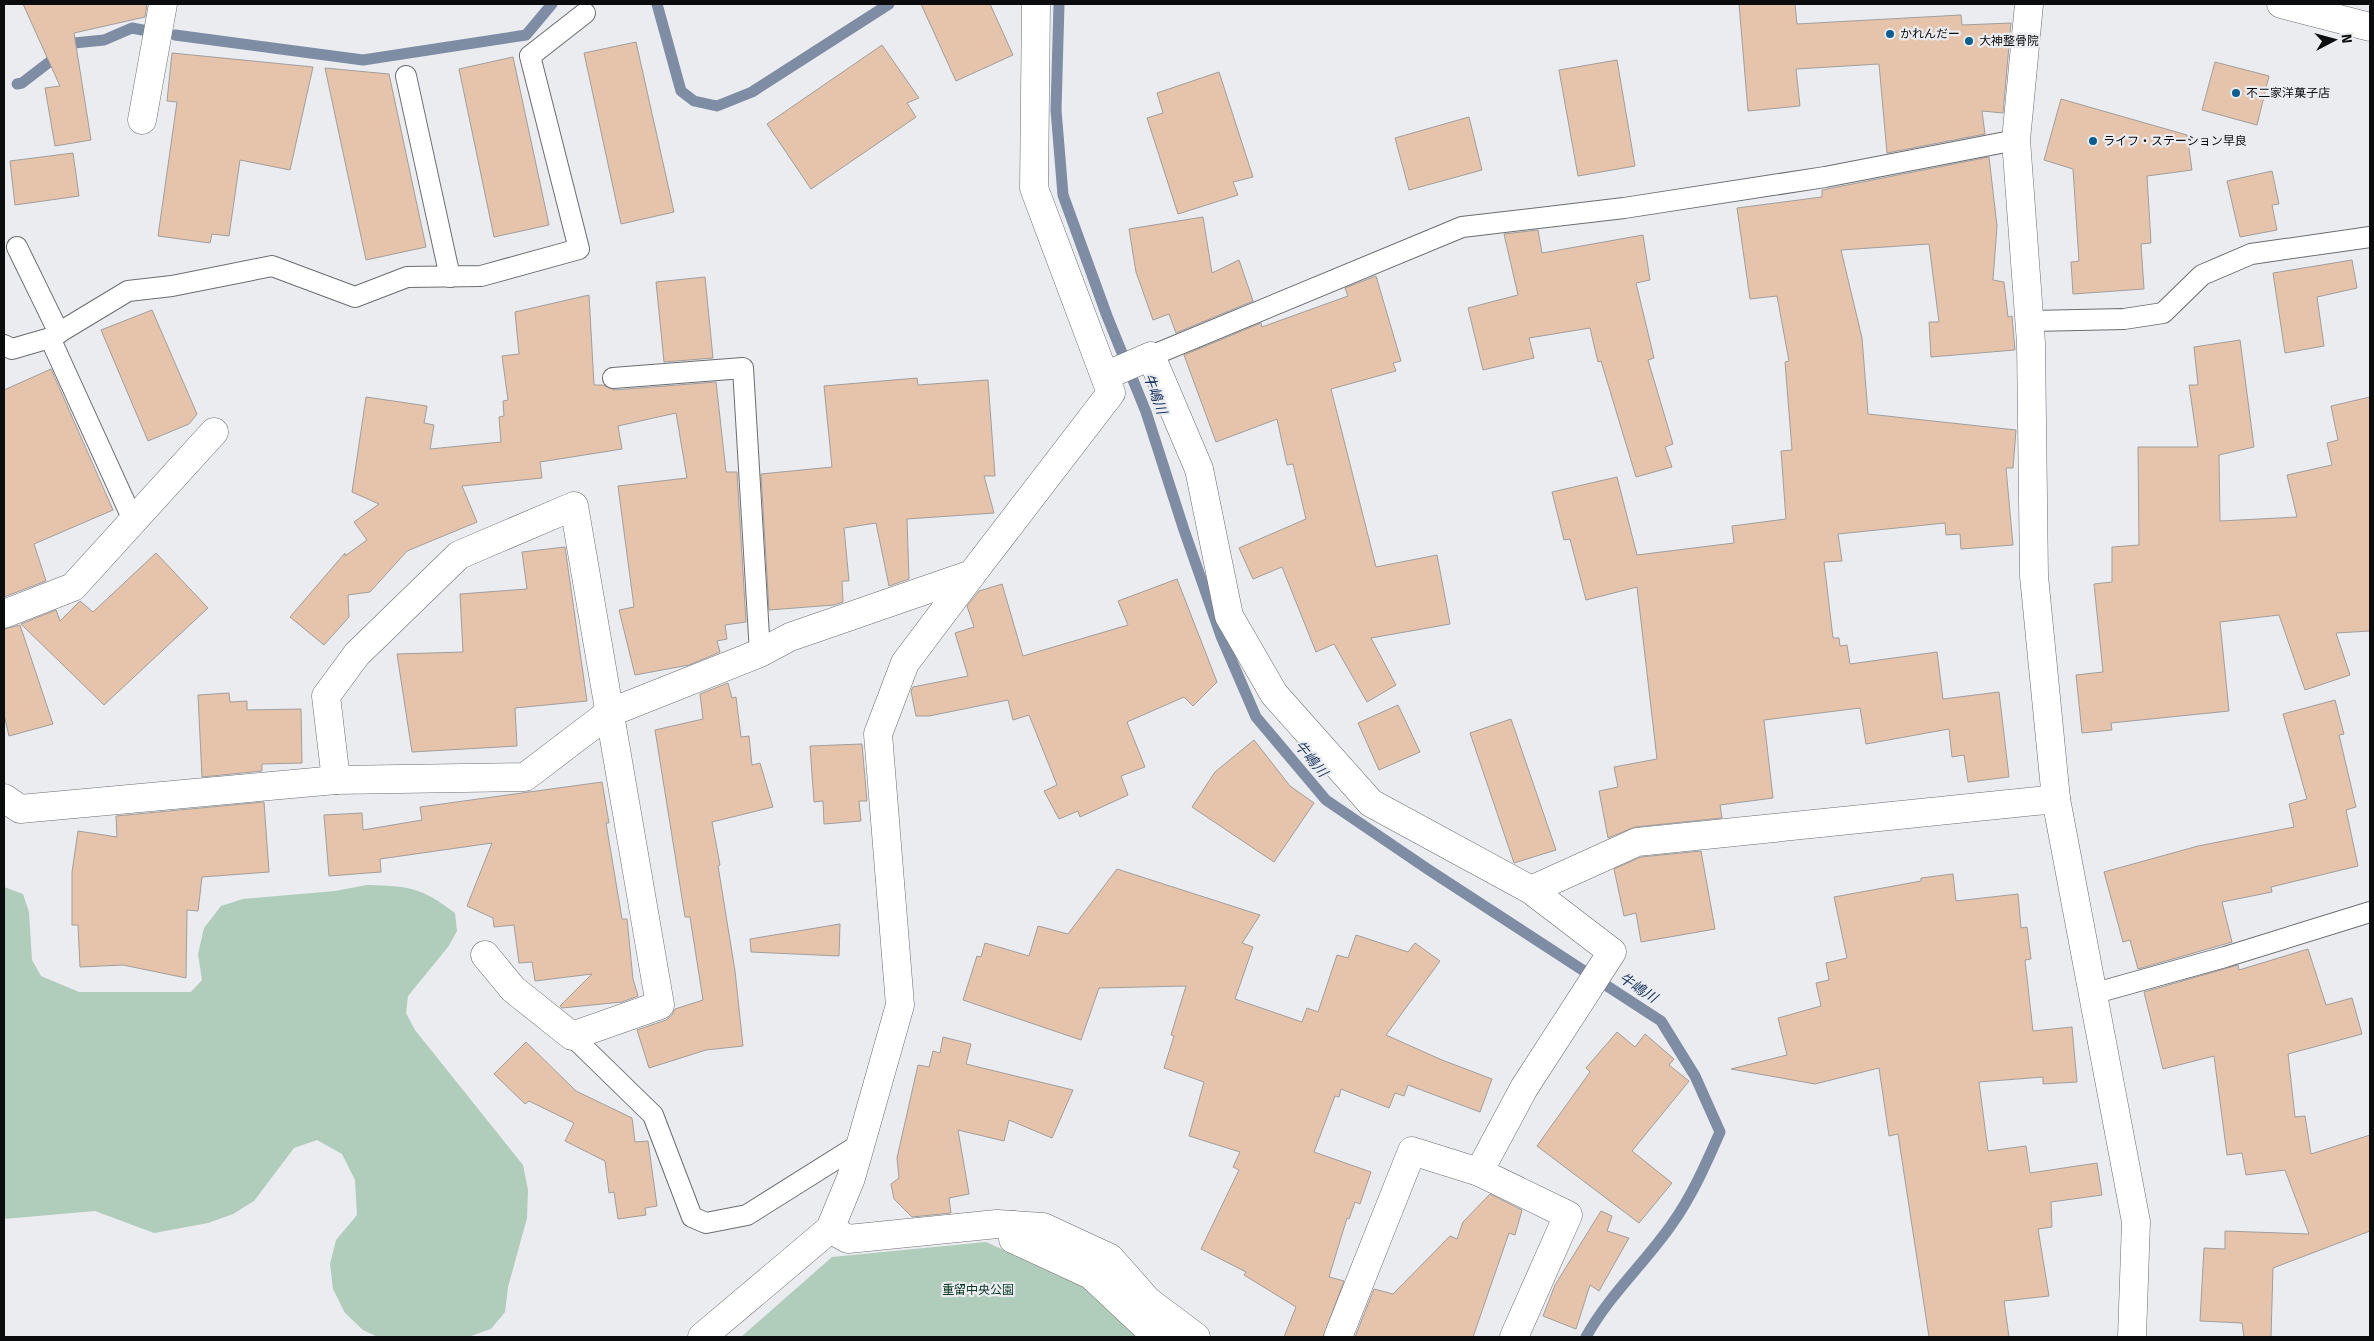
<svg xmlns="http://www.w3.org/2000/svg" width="2374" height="1341" viewBox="0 0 2374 1341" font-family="'Fira Sans','Noto Sans JP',sans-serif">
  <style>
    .green { fill: #b0ccba }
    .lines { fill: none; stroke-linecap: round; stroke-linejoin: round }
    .stream { stroke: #7e8da4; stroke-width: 11 }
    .building { fill: #e6c4ab; stroke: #a19e9c }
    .lane-casing { stroke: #6b6d70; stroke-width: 22 }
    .street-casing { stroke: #6b6d70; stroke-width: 29 }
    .highway-casing { stroke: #6b6d70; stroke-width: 29 }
    .lane { stroke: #fff; stroke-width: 20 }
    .street { stroke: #fff; stroke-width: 28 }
    .highway { stroke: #fff; stroke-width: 28 }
    .poi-dot { fill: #0a5f91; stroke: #eaecf0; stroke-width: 2 }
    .labels { text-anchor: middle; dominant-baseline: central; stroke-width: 4.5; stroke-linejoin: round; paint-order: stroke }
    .poi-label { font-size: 12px; fill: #0b0c0d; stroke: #eaecf0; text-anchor: start }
    .park-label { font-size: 12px; fill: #093821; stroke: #eaecf0 }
    .water-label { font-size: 14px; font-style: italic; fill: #1b3660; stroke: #eaecf0 }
  </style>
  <rect width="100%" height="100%" fill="#eaecf0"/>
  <g class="green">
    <path d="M367,885C410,886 420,887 455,913L457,931L448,947L408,996L406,1013L415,1030L523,1165L528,1190L527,1218L508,1287L505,1312L491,1329L468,1337H378L363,1330L345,1313L333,1289L330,1264L336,1240L357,1215L355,1180L342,1154L317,1140L294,1148L254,1201L233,1214L208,1223L154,1233L95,1211L4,1219V887L23,894L29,912L32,960L41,976L79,992H191L202,980L198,954L204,928L221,906L243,899L335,891Z"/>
    <polygon points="986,1242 1086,1287 1139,1337 741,1337 832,1257"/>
  </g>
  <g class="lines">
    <g class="stream">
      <polyline points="657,4 681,91 694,101 717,106 752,92 889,4"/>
      <path d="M1059,4L1056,110L1063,195L1107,316L1146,412L1184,530L1221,636L1256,717L1326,800L1429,870L1661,1021L1695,1076L1720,1132C1706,1164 1692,1196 1672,1224C1645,1263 1609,1295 1586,1337"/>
      <polyline points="175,35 363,60 526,35 552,4"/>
      <polyline points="17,84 22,83 74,43 104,40 132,28 153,32"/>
    </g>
  </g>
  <g class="building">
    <polygon points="23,4 147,4 145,17 74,33 91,140 55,146 45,88 60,86"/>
    <polygon points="921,4 990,4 1013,55 956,81"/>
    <polygon points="1739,4 1795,4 1797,24 1961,15 1962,25 2011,23 2003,113 1982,111 1985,134 1887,153 1879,64 1796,69 1800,106 1748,111"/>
    <polygon points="636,42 674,212 621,224 584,53"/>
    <polygon points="882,45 919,98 907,103 916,117 811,189 767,124"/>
    <polygon points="172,53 313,67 290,170 240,160 229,236 212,234 210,243 158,236 177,102 167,101"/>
    <polygon points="513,57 549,225 494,237 459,69"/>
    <polygon points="1617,60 1635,166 1578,176 1559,70"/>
    <polygon points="2215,62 2269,76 2257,125 2202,110"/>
    <polygon points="325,68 389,74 426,247 366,260"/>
    <polygon points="1219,72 1253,177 1233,182 1238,195 1178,214 1147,118 1163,113 1157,93"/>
    <polygon points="2061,99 2187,135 2192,170 2147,176 2151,243 2141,244 2144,289 2073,294 2071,262 2079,261 2073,169 2044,160"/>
    <polygon points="1469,117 1482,170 1409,190 1395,138"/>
    <polygon points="73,153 79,196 15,205 10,161"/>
    <polygon points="1989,157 1997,226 1993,280 2004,282 2008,317 2012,316 2015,350 1931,357 1929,322 1939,322 1929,244 1841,250 1862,338 1868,414 2016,430 2013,468 2006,468 2013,545 1961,549 1960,534 1946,535 1945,523 1838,534 1842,561 1824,562 1833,638 1839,638 1840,646 1847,645 1850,664 1937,652 1943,699 1999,692 2009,777 1968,782 1964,755 1952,757 1949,729 1866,744 1860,708 1764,720 1773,798 1720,805 1722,818 1635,827 1608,838 1599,791 1618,787 1614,767 1657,759 1637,587 1586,600 1570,539 1564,540 1552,492 1617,477 1637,555 1734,543 1732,526 1786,519 1781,451 1792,450 1785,362 1789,361 1777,296 1750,299 1737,208 1822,197 1822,190"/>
    <polygon points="2272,171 2279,204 2272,205 2277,230 2240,237 2227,181"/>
    <polygon points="1203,217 1212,273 1239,260 1253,301 1176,333 1169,314 1153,320 1136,272 1129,229"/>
    <polygon points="1538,230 1542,253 1643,235 1650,280 1636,283 1654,358 1648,360 1673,444 1665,447 1672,467 1636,477 1601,361 1598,362 1590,328 1529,338 1534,358 1483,370 1468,308 1518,295 1504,234"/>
    <polygon points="2352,260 2357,288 2317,297 2324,346 2285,353 2273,273"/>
    <polygon points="1376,276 1401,361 1393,363 1396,371 1331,389 1376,567 1437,555 1450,624 1371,638 1396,685 1367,702 1334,644 1316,652 1282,567 1253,579 1239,548 1306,519 1293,464 1287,465 1277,419 1216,442 1184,355 1261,323 1262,327 1348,296 1345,288"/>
    <polygon points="705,277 713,358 664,362 656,282"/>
    <polygon points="589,295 594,385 603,385 614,390 716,382 726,472 737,472 746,622 725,625 727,639 717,641 720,652 689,665 635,675 619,610 634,607 618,486 687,478 676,413 618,426 622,449 540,462 542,478 462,486 477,522 407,551 370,592 348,595 349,617 324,645 290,617 345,553 345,556 367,540 354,522 379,504 352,492 366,397 427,406 424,423 434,425 430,449 501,442 499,417 504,416 503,401 508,400 502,356 519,354 515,312"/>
    <polygon points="152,310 197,414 189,424 148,441 101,330"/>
    <polygon points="2240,340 2254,447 2219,455 2220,521 2297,517 2287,475 2332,465 2327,443 2338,440 2331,406 2370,397 2370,631 2336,633 2350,675 2305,690 2279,615 2220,622 2229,711 2111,723 2112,730 2082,733 2076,675 2103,672 2094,584 2112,582 2112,547 2139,545 2138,447 2198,447 2189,385 2198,385 2194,347"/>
    <polygon points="51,369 113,510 34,544 46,581 4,597 4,390"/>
    <polygon points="917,378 918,385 988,380 995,476 984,476 994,513 907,519 909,579 889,586 876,523 844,528 849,581 842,581 843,602 834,605 769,610 761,474 832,467 824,386"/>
    <polygon points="565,547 587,701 515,708 517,746 412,752 397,654 463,652 460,594 527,589 522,552"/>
    <polygon points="156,553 208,608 104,705 21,624 56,610 60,621 80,601 93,612"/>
    <polygon points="1177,579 1217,682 1193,706 1184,697 1127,722 1145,767 1121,776 1128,795 1080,817 1078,811 1059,819 1044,791 1057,785 1029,715 1013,720 1008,700 929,716 916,716 911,691 913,687 968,676 955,633 974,627 967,606 979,591 1002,584 1023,656 1128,625 1118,601"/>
    <polygon points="20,625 53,724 9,736 4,715 4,629"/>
    <polygon points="728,683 732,698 736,697 741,737 749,736 752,765 760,763 773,807 712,822 720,865 718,866 735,971 743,1046 706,1050 649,1068 637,1030 666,1020 672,1015 675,1009 703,1000 690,917 685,917 655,730 703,719 700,694"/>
    <polygon points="229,693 230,702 247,701 247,710 301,709 302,763 262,764 262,771 202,777 198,695"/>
    <polygon points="2335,700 2344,734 2339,735 2356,807 2346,810 2358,866 2271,887 2272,892 2222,902 2232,942 2138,969 2130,940 2123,942 2104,872 2198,846 2294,827 2289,804 2307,799 2283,714"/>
    <polygon points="1398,705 1420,752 1379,770 1358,723"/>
    <polygon points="1511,719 1556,850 1514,863 1470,733"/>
    <polygon points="1254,740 1290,786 1314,803 1274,862 1192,807 1215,772"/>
    <polygon points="862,744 867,801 859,801 861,821 824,824 823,801 814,802 810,746"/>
    <polygon points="602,782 609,823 606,823 622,919 627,919 633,979 638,996 622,1002 562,1008 560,1006 592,974 535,981 532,962 519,963 514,925 494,927 493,918 467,906 492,843 380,859 381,872 329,876 324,815 362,813 363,830 422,820 420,807"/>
    <polygon points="264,802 269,872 202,877 198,911 187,910 186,978 123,965 80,967 78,925 72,925 72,872 78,831 117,837 116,816"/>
    <polygon points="1701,851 1715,929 1641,942 1636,913 1624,916 1614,869 1641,857"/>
    <polygon points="1117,869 1260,915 1242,943 1253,947 1235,999 1302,1022 1307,1008 1318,1012 1337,955 1348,958 1356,935 1408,952 1415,943 1440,961 1386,1035 1442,1060 1492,1079 1480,1112 1408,1085 1404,1096 1395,1093 1389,1108 1341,1089 1339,1097 1335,1096 1314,1152 1371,1172 1360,1204 1355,1202 1349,1219 1347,1218 1329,1277 1344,1281 1323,1337 1284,1337 1296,1307 1244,1275 1246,1272 1201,1249 1239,1170 1233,1167 1240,1152 1189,1136 1204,1082 1164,1068 1174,1036 1171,1035 1186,986 1099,988 1081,1040 963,1000 977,956 981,957 985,943 1029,956 1038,926 1068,934"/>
    <polygon points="1953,874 1956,901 2018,894 2021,928 2027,927 2031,959 2025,960 2033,1031 2072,1027 2077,1082 2043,1084 2043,1077 1979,1082 1988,1151 2026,1146 2030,1173 2097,1163 2102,1195 2051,1202 2052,1227 2038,1229 2049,1296 2004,1301 2009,1337 1929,1337 1898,1134 1889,1136 1879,1068 1815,1084 1731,1069 1787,1055 1778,1018 1821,1006 1816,983 1829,980 1826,963 1847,958 1834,897 1921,881 1921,878"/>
    <polygon points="840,924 839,956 751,952 750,939"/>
    <polygon points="2308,949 2326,1005 2352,998 2362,1034 2288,1054 2295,1117 2305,1116 2311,1154 2370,1135 2370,1231 2273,1268 2271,1337 2244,1337 2242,1323 2200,1321 2204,1248 2225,1249 2225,1231 2309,1234 2285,1170 2246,1175 2242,1153 2227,1155 2214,1056 2163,1069 2144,992 2238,965 2239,970"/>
    <polygon points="1617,1032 1635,1047 1645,1034 1674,1059 1669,1065 1689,1081 1632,1151 1672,1183 1639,1223 1537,1146 1590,1072 1586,1068"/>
    <polygon points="943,1037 971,1044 966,1064 1073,1090 1052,1138 1009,1120 1004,1141 958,1130 969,1194 949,1198 951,1213 912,1217 894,1199 891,1184 899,1178 897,1158 918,1065 929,1067 933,1051 940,1053"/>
    <polygon points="526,1042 576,1091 632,1118 635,1142 648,1141 657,1206 645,1208 646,1215 618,1219 614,1192 609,1193 605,1161 565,1141 574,1123 529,1101 525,1104 494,1074"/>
    <polygon points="1490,1194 1522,1210 1515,1235 1509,1233 1473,1337 1355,1337 1374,1289 1393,1294 1450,1236 1457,1239 1463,1222"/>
    <polygon points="1601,1211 1612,1216 1607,1231 1629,1238 1599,1291 1590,1285 1576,1329 1543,1316 1555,1285"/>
  </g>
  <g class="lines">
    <defs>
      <g id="lane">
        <polyline points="406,76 450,277"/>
        <polyline points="17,247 59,333"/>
        <polyline points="2030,321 2124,319 2163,313 2202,275 2251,254 2370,237"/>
        <polyline points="4,345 12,349 50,338"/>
        <polyline points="1151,356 1462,227 1624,208 1825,177 2016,140"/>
        <polyline points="613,378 743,368 760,653"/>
        <polyline points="133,520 50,338 128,291 172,286 272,266 355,297 407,277 481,276 579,249 530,56 585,13"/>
        <polyline points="2092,994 2225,957 2370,912"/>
        <polyline points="572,1036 653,1115 692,1217 706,1223 747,1215 860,1144"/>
      </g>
      <g id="street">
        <polyline points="2029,4 2016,140 2031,343 2034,576 2056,799 2136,1222 2132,1337"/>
        <polyline points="142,120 163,4"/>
        <polyline points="1105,376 1151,356 1199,469 1229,616 1274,694 1371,803 1531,890 1612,952 1524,1088 1479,1172 1412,1151 1338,1337"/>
        <polyline points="4,614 73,587 214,432"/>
        <polyline points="336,780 326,696 357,654 459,555 574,506 660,1005 572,1036 513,989 485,955"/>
        <polyline points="4,798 20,809 336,780 525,777 609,713 760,653 790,637 972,574 1111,393 1034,188 1036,4"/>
        <polyline points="1531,890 1637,842 2056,799"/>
        <polyline points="1479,1172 1568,1215 1514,1337"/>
        <polyline points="1013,1225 1013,1239 1091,1275 1157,1337"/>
        <polyline points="830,1229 848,1239 997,1224 1043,1227 1110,1258 1148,1301 1196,1337"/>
        <polyline points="702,1337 830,1229 851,1178 900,1005 878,734 905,663 972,574"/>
      </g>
      <polyline id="highway" points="2281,4 2370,27"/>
    </defs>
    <use href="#lane" class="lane-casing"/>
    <use href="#street" class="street-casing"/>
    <use href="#highway" class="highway-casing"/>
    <use href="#lane" class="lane"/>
    <use href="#street" class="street"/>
    <use href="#highway" class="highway"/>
  </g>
  <g class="poi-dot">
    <circle cx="1890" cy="34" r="5"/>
    <circle cx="1969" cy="41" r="5"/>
    <circle cx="2236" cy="93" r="5"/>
    <circle cx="2093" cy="141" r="5"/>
  </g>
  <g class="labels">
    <g class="poi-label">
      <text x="1900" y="34">かれんだー</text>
      <text x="1979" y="41">大神整骨院</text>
      <text x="2246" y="93">不二家洋菓子店</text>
      <text x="2103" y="141">ライフ・ステーション早良</text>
    </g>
    <g class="park-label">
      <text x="978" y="1290">重留中央公園</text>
    </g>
    <g class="water-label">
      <text transform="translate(1155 394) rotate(70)">牛嶋川</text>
      <text transform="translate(1311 759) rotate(50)">牛嶋川</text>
      <text transform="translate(1638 988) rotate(33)">牛嶋川</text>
    </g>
  </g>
  <rect width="2374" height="1341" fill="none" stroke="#0b0c0d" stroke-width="10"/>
  <g transform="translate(2334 40) rotate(84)" stroke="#eaecf0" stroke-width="4" paint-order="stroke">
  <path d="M0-4L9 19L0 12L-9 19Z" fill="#0b0c0d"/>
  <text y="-8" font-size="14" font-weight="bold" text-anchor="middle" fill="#0b0c0d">N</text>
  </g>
</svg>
